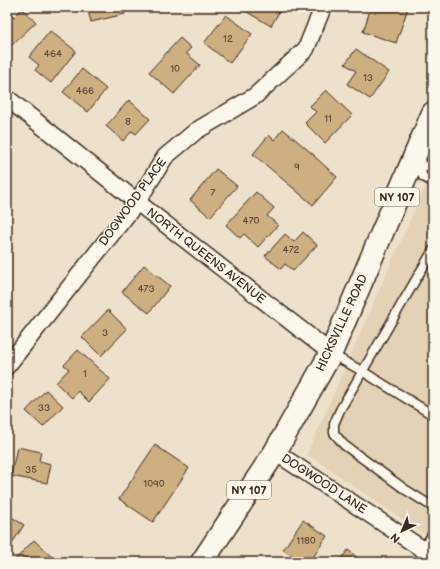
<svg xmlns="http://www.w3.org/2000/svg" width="440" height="569" viewBox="0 0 440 569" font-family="'Balsamiq Sans',sans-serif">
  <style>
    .built { fill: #e4d2b6 }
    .building { fill: #ceaf82; stroke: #3b2a1e }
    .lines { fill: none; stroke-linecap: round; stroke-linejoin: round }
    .service-casing { stroke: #3b2a1e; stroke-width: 11 }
    .minor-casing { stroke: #3b2a1e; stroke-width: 19 }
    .primary-casing { stroke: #3b2a1e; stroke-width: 25 }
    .service { stroke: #fbf7ec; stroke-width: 8 }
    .minor { stroke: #fbf7ec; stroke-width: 16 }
    .primary { stroke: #fbf7ec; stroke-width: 22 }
    .labels { text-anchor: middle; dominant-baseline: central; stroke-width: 3; stroke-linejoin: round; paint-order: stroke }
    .number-label { font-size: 10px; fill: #604b37 }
    .shield { fill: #fbf7ec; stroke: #75685c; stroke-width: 1 }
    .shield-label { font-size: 11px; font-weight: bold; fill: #3b2a1e }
    .street-label { font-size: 12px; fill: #3b2a1e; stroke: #fbf7ec }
  </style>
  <rect width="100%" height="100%" fill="#eee1cc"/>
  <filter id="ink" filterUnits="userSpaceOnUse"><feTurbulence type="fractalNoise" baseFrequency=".025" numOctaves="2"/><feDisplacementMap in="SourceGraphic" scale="8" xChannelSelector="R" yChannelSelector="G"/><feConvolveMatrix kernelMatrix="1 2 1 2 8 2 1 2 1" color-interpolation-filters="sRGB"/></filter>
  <g filter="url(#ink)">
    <polygon class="built" points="433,168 433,540 307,454"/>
    <g class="building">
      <polygon points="87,7 123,7 125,14 91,22"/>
      <polygon points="243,7 282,7 271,26 242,9"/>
      <polygon points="371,7 404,7 408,8 396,43 363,32"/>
      <polygon points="22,9 36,22 12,45 7,40 7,10 14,17"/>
      <polygon points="226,15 252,34 230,63 204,43"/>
      <polygon points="50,31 76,51 51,83 35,70 39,65 29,57"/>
      <polygon points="180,38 191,48 186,53 200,65 174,94 149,72"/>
      <polygon points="356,49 389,72 370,99 347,84 356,71 345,64"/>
      <polygon points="82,69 106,89 88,112 63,92"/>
      <polygon points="326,90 352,115 325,143 305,123 316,112 310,106"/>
      <polygon points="129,100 150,119 136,134 132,131 123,141 106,126"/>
      <polygon points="283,129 315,156 314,156 337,177 313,205 253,154 269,135 274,140"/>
      <polygon points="216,169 237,186 210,217 190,200"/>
      <polygon points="256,192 274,208 267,216 278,225 258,247 244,234 240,238 226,225"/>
      <polygon points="303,232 317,245 293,271 285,264 281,269 265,256 285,234 294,242"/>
      <polygon points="144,265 170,286 149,313 122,292"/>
      <polygon points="108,310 127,329 101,356 82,337"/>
      <polygon points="78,350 110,379 89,402 78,391 72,398 56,383 69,369 64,365"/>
      <polygon points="46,390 63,406 43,427 26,411"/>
      <polygon points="155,445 189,468 153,522 119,499"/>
      <polygon points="17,447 41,452 39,461 51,464 47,483 11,476"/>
      <polygon points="7,514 24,525 7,551"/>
      <polygon points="303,520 327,536 310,562 302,562 283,550"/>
      <polygon points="34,540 57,562 13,562"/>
      <polygon points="348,550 363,562 339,562"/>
    </g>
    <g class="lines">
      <defs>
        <g id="service">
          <polyline points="411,165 420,168 429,165 433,167"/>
          <polyline points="420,168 423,177 433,182"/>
          <polyline points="433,250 340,410 334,424 334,433 344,445 406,490 433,507"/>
          <polyline points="331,354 362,371 433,415"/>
          <polyline points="423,549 433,533"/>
        </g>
        <g id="minor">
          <polyline points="7,98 137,202 331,353"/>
          <polyline points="7,366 137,202 165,157 196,131 255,96 306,49 323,7"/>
          <polyline points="275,452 433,556"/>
        </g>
        <polyline id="primary" points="202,562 275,452 331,353 433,113"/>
      </defs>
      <use href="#service" class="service-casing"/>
      <use href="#minor" class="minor-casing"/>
      <use href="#primary" class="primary-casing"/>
      <use href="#service" class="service"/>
      <use href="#minor" class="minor"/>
      <use href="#primary" class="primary"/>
    </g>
  </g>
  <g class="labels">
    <g class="number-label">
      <text x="228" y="39">12</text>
      <text x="53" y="54">464</text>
      <text x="175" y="69">10</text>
      <text x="368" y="78">13</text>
      <text x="85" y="91">466</text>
      <text x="328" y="119">11</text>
      <text x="128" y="122">8</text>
      <text x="297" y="167">9</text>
      <text x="213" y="193">7</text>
      <text x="251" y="221">470</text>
      <text x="291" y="250">472</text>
      <text x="146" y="289">473</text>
      <text x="105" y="333">3</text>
      <text x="85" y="374">1</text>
      <text x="44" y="408">33</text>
      <text x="31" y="470">35</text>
      <text x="154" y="484">1090</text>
      <text x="306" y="541">1180</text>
    </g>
    <g class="shield">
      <rect x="375" y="188" width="44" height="18" rx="3"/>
      <rect x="227" y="481" width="44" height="18" rx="3"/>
    </g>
    <g class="shield-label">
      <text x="397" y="197">NY 107</text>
      <text x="249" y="490">NY 107</text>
    </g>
    <g class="street-label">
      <text transform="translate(133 202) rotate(-54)">DOGWOOD PLACE</text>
      <text transform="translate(206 256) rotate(38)">NORTH QUEENS AVENUE</text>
      <text transform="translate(342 323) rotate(-65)">HICKSVILLE ROAD</text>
      <text transform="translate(324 484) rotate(33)">DOGWOOD LANE</text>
    </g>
  </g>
  <rect width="440" height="569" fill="none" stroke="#fbf7ec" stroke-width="24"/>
  <rect x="12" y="12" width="416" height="545" fill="none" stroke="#3b2a1e" stroke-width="1.5" filter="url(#ink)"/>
  <g transform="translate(402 531) rotate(224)" stroke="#fbf7ec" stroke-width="3" paint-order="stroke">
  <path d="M0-3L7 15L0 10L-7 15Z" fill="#3b2a1e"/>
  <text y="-6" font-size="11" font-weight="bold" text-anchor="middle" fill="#3b2a1e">N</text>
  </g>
</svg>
